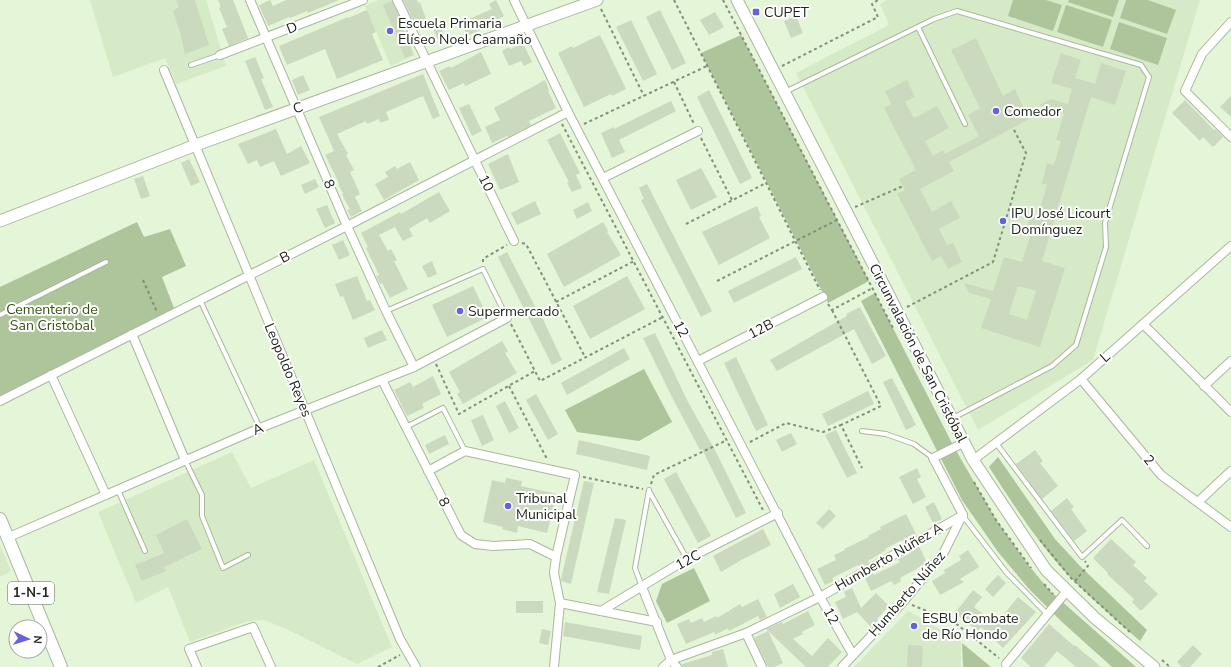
<svg xmlns="http://www.w3.org/2000/svg" width="1231" height="667" viewBox="0 0 1231 667" font-family="'Nunito Sans',sans-serif">
  <style>
    .built { fill: #d7eac7 }
    .green { fill: #aec49b }
    .building { fill: #cbdabe; fill-rule: evenodd }
    .lines { fill: none; stroke-linecap: round; stroke-linejoin: round }
    .lane-casing { stroke: #aab89d; stroke-width: 6 }
    .street-casing { stroke: #aab89d; stroke-width: 10 }
    .secondary-casing { stroke: #aab89d; stroke-width: 13 }
    .primary-casing { stroke: #aab89d; stroke-width: 14 }
    .path { stroke: #838e7b; stroke-width: 2; stroke-dasharray: 3 3; stroke-linecap: butt }
    .lane { stroke: #fff; stroke-width: 4 }
    .street { stroke: #fff; stroke-width: 8 }
    .secondary { stroke: #fff; stroke-width: 11 }
    .primary { stroke: #fff; stroke-width: 12 }
    .poi-dot { fill: #6662dc; stroke: #fff; stroke-width: 1.5 }
    .labels { text-anchor: middle; dominant-baseline: central; stroke-width: 4; stroke-linejoin: round; paint-order: stroke }
    .shield { fill: #fff; stroke: #646861; stroke-width: 1 }
    .shield-label { font-size: 13px; font-weight: bold; fill: #21271d }
    .poi-label { font-size: 14px; fill: #21271d; stroke: #fff; text-anchor: start }
    .street-label { font-size: 14px; fill: #21271d; stroke: #fff }
    .park-label { font-size: 14px; fill: #355111; stroke: #fff }
  </style>
  <rect width="100%" height="100%" fill="#e5f5d8"/>
  <g class="built">
    <polygon points="90,0 206,0 226,66 176,84 165,58 113,77"/>
    <polygon points="378,0 392,0 415,55 391,66 365,6"/>
    <polygon points="887,0 1200,0 1093,360 978,430 796,73 889,25 880,4"/>
    <polygon points="232,452 251,488 314,460 392,647 357,664 295,633 265,620 248,621 190,642 168,587 136,603 98,512"/>
    <polygon points="0,545 11,571 0,577"/>
    <polygon points="908,611 961,641 961,667 854,667"/>
  </g>
  <g class="green">
    <polygon points="1013,0 1046,0 1062,5 1053,31 1008,16"/>
    <polygon points="1069,0 1119,0 1113,17 1068,2"/>
    <polygon points="1126,0 1148,0 1176,10 1167,34 1120,18"/>
    <polygon points="1066,5 1112,20 1103,47 1057,32"/>
    <polygon points="1119,22 1167,38 1158,65 1110,49"/>
    <polygon points="741,35 869,281 828,303 701,53"/>
    <polygon points="137,222 144,237 170,229 186,266 162,277 174,308 0,400 0,287"/>
    <polygon points="875,293 954,447 996,520 1026,562 1049,590 1136,667 1112,667 1062,622 1029,589 998,552 962,500 861,301"/>
    <polygon points="644,369 672,422 639,441 577,432 565,410"/>
    <path d="M998,457L1055,539L1081,567L1147,630L1140,641C1117,621 1094,601 1072,579C1040,546 1014,506 989,467Z"/>
    <polygon points="694,568 710,601 667,623 656,601 662,584"/>
    <polygon points="962,643 991,667 963,667"/>
  </g>
  <g class="building">
    <polygon points="176,0 195,0 209,45 185,54 181,36 173,11 179,7"/>
    <polygon points="218,0 233,0 248,38 229,46 222,29 227,27 219,8 221,7"/>
    <polygon points="270,0 273,6 286,0 339,0 308,13 307,11 290,18 289,17 268,26 259,5"/>
    <polygon points="403,0 417,0 418,3 420,2 426,19 415,24"/>
    <polygon points="496,0 504,16 486,25 487,27 467,36 462,22 492,9 489,4"/>
    <polygon points="392,1 405,28 403,29 413,55 405,58 383,5"/>
    <polygon points="367,10 376,32 372,34 383,60 337,79 325,49 287,65 279,46 348,17 348,18"/>
    <polygon points="660,10 686,63 672,70 646,17"/>
    <polygon points="715,12 724,27 709,35 700,20"/>
    <polygon points="796,16 803,33 791,38 784,21"/>
    <polygon points="631,20 657,74 643,81 616,27"/>
    <polygon points="438,21 445,37 438,40 431,24"/>
    <polygon points="600,35 626,89 612,96 611,94 584,107 558,53 572,46 573,48"/>
    <polygon points="976,38 1003,96 1015,89 1029,119 949,162 954,171 920,189 932,212 951,201 960,218 939,229 947,245 953,243 962,262 948,269 941,256 932,261 897,194 905,190 899,179 916,170 884,108 891,104 885,91 907,80 915,97 905,102 914,118 937,106 949,128 925,141 933,156 943,150 945,154 979,136 968,115 980,108 951,50"/>
    <polygon points="523,43 532,62 524,66 521,61 509,66 502,51 509,47 510,49"/>
    <polygon points="481,52 491,74 465,86 464,83 449,90 439,71 450,66 451,68"/>
    <path d="M1061,53L1081,60L1075,78L1095,84L1101,63L1126,71L1115,105L1091,97L1042,261L1065,268L1040,347L981,328L991,299L969,293L964,283L993,291L1004,257L1022,262L1030,236L1025,234L1030,216L1037,218L1047,185L1042,183L1047,163L1054,165L1061,141L1056,140L1064,113L1039,105L1051,99L1068,104L1072,89L1051,83ZM1018,286L1036,291L1027,320L1009,314Z"/>
    <polygon points="255,57 264,78 261,79 273,107 265,110 245,61"/>
    <polygon points="423,74 440,116 433,119 423,96 386,112 389,120 380,123 379,119 367,124 366,121 337,134 348,154 346,155 354,170 350,172 360,194 355,197 362,211 351,217 347,210 350,209 342,195 343,194 338,183 339,183 325,155 334,151 319,117"/>
    <polygon points="303,75 310,90 298,95 292,80"/>
    <polygon points="545,80 549,90 548,91 556,108 529,121 531,125 508,137 507,136 492,143 485,127 500,120 494,108"/>
    <polygon points="709,90 752,178 740,184 697,97"/>
    <polygon points="1231,96 1231,117 1220,107"/>
    <polygon points="1185,100 1214,130 1215,129 1223,137 1213,147 1203,137 1200,141 1172,113"/>
    <polygon points="671,101 676,111 619,140 625,152 612,158 601,133 614,127 614,129"/>
    <polygon points="469,104 482,131 472,136 459,108"/>
    <polygon points="276,129 287,154 301,146 310,163 281,176 274,161 260,167 257,160 248,164 238,144"/>
    <polygon points="560,133 580,173 576,175 582,188 572,192 567,183 569,182 547,140"/>
    <polygon points="508,154 519,182 500,190 488,164"/>
    <polygon points="189,159 200,182 191,186 181,163"/>
    <polygon points="410,162 419,180 384,200 375,184 388,177 385,172 395,166 397,169"/>
    <polygon points="701,168 717,197 691,210 676,180"/>
    <polygon points="143,176 150,196 141,199 134,179"/>
    <polygon points="315,179 319,187 305,194 301,185"/>
    <polygon points="647,184 712,311 701,317 641,200 644,199 639,188"/>
    <polygon points="439,192 450,211 430,223 427,218 409,229 413,236 403,241 395,227 379,235 388,251 391,249 397,260 394,261 408,289 390,298 382,283 380,284 376,276 379,275 366,248 368,247 361,233 400,212 401,214"/>
    <polygon points="535,201 541,214 517,225 511,213"/>
    <polygon points="588,202 592,211 577,219 573,210"/>
    <polygon points="327,205 335,223 325,228 316,209"/>
    <polygon points="757,206 761,216 759,217 770,238 719,265 702,232"/>
    <polygon points="603,222 608,231 607,232 621,255 564,287 547,254"/>
    <polygon points="343,240 350,255 339,260 332,245"/>
    <polygon points="507,252 541,318 542,317 562,360 552,365 498,257"/>
    <polygon points="796,257 802,269 734,303 728,291"/>
    <polygon points="432,261 437,274 428,278 422,266"/>
    <polygon points="357,276 367,301 370,300 375,310 353,320 343,296 340,297 335,284"/>
    <polygon points="627,276 645,309 590,339 573,306"/>
    <polygon points="473,286 488,317 447,337 432,305"/>
    <polygon points="860,307 886,356 872,364 854,329 777,371 770,360 847,316 846,314"/>
    <polygon points="382,330 387,340 368,348 364,338"/>
    <polygon points="655,333 687,400 717,454 746,513 736,518 702,449 700,450 673,399 643,338"/>
    <polygon points="502,341 508,351 505,353 517,373 463,404 457,394 460,392 449,372"/>
    <polygon points="624,348 630,359 567,395 561,383"/>
    <polygon points="736,357 768,425 756,431 724,363"/>
    <polygon points="433,376 441,394 422,404 424,408 407,416 394,390 410,382 413,387"/>
    <polygon points="892,378 916,425 906,430 883,382"/>
    <polygon points="868,391 874,404 828,426 822,414"/>
    <polygon points="536,394 558,434 548,440 526,400"/>
    <polygon points="505,401 519,428 509,433 496,406"/>
    <polygon points="483,415 494,440 482,446 471,420"/>
    <polygon points="836,430 857,473 847,478 825,435"/>
    <polygon points="791,433 797,444 782,452 776,440"/>
    <polygon points="445,435 449,444 429,454 425,445"/>
    <polygon points="579,440 650,456 647,470 576,454"/>
    <polygon points="1035,450 1043,461 1040,463 1058,486 1042,499 1016,464"/>
    <polygon points="917,468 921,477 917,479 926,497 913,504 899,477"/>
    <polygon points="676,472 711,536 698,543 664,479"/>
    <polygon points="506,478 522,481 521,486 557,494 547,533 518,526 517,533 502,529 503,527 483,522 492,480 505,483"/>
    <polygon points="584,481 594,483 571,584 561,581 561,579"/>
    <polygon points="1067,498 1074,507 1071,509 1087,531 1074,541 1051,511"/>
    <polygon points="934,502 942,519 933,523 925,507"/>
    <polygon points="829,509 836,516 823,529 816,523"/>
    <polygon points="906,514 916,534 914,535 914,537 904,543 902,540 885,549 886,550 868,561 869,563 860,568 858,565 832,578 834,581 825,585 817,569 836,560 834,555 845,550 844,549 869,537 868,536 881,529 880,527"/>
    <polygon points="615,518 626,520 609,594 597,592"/>
    <polygon points="187,519 202,549 164,567 166,571 142,581 135,565 164,553 156,535"/>
    <polygon points="763,529 771,545 743,559 721,572 713,556"/>
    <polygon points="1111,539 1136,562 1133,565 1147,578 1144,581 1158,594 1141,611 1132,602 1134,599 1107,574 1108,573 1093,558"/>
    <polygon points="919,546 927,563 900,578 901,581 894,585 891,581 871,591 865,578 873,573 874,575 900,562 898,559 909,554 909,552"/>
    <polygon points="968,550 979,567 960,579 964,582 940,595 932,581 945,573 944,570 961,560 959,556"/>
    <polygon points="998,575 1006,583 993,597 985,589"/>
    <polygon points="793,584 800,597 780,608 774,594"/>
    <polygon points="852,588 861,608 876,593 889,606 877,619 878,620 871,627 857,612 843,619 835,602 846,597 844,592"/>
    <polygon points="973,590 982,597 974,607 996,624 1018,597 1036,612 1003,648 981,627 978,631 955,613"/>
    <polygon points="758,599 767,617 760,620 758,616 729,631 728,628 715,635 714,632 686,644 677,624 689,619 691,623 702,618 704,622 716,616 717,618 740,604 742,607"/>
    <rect x="516" y="601" width="27" height="12"/>
    <polygon points="808,611 815,625 802,632 803,634 793,639 812,656 828,638 842,652 828,667 806,667 766,629 782,622 783,624"/>
    <polygon points="565,622 642,636 640,650 563,636"/>
    <polygon points="1049,624 1074,646 1075,645 1101,667 1076,667 1057,651 1044,667 1031,667 1021,658"/>
    <polygon points="542,629 551,631 548,645 539,643"/>
    <polygon points="768,631 783,663 774,667 768,667 754,638"/>
    <polygon points="908,645 923,646 922,667 907,667"/>
    <polygon points="1193,645 1202,654 1190,667 1182,667 1177,662"/>
    <polygon points="723,649 728,667 682,667 682,664 712,655 712,652"/>
  </g>
  <g class="lines">
    <defs>
      <g id="lane">
        <polyline points="918,27 965,124"/>
        <polyline points="191,65 220,55"/>
        <polyline points="785,92 934,19 957,11 1141,65 1149,77 1105,223 1106,247 1076,345 1052,366 953,418"/>
        <polyline points="200,300 260,428"/>
        <polyline points="386,311 483,269 507,318"/>
        <polyline points="0,315 106,262"/>
        <polyline points="406,427 443,408 465,451"/>
        <polyline points="862,431 886,434 914,444 933,458"/>
        <polyline points="996,443 1082,557 1122,520 1147,546"/>
        <polyline points="185,460 202,495 202,516 223,568 248,555"/>
        <polyline points="118,490 145,551"/>
        <polyline points="649,491 687,559"/>
        <polyline points="963,516 1006,572 1048,615"/>
        <polyline points="642,587 635,568 649,490"/>
      </g>
      <g id="street">
        <polyline points="250,0 347,226 386,311 414,367"/>
        <polyline points="397,0 514,241"/>
        <polyline points="514,0 568,112 820,597 853,655"/>
        <polyline points="1231,22 1202,54 1185,91 1231,137"/>
        <polyline points="220,55 363,0"/>
        <polyline points="164,70 400,639 416,667"/>
        <polyline points="603,178 698,131"/>
        <polyline points="1143,324 1231,412"/>
        <polyline points="132,334 185,460"/>
        <polyline points="698,361 823,297"/>
        <polyline points="51,375 106,495"/>
        <polyline points="1081,379 1161,475 1231,527"/>
        <polyline points="382,380 461,535 475,544 493,546 530,544 556,557"/>
        <polyline points="1204,386 1231,361"/>
        <polyline points="0,401 347,226 568,112"/>
        <polyline points="973,460 1081,379 1231,246"/>
        <polyline points="428,471 465,451 575,475 556,557 554,573 560,603 554,667"/>
        <polyline points="1198,502 1231,471"/>
        <polyline points="963,515 933,458 963,443"/>
        <polyline points="9,537 260,428 414,367 507,318"/>
        <polyline points="642,587 671,660 677,667"/>
        <polyline points="560,603 657,622"/>
        <polyline points="601,611 687,559 778,513"/>
        <polyline points="746,633 762,667"/>
        <polyline points="1006,664 1067,591"/>
        <polyline points="197,667 189,649 253,627 271,667"/>
        <polyline points="663,667 671,660 746,633 820,597 963,515"/>
        <polyline points="842,667 903,602 943,554 962,516"/>
      </g>
      <g id="secondary">
        <polyline points="737,0 846,211 973,460 1046,570 1095,618 1154,667"/>
        <polyline points="0,221 196,145 597,0"/>
      </g>
      <polyline id="primary" points="0,519 61,667"/>
    </defs>
    <use href="#lane" class="lane-casing"/>
    <use href="#street" class="street-casing"/>
    <use href="#secondary" class="secondary-casing"/>
    <use href="#primary" class="primary-casing"/>
    <g class="path">
      <polyline points="674,0 820,290"/>
      <polyline points="723,0 893,328"/>
      <polyline points="601,9 644,96"/>
      <polyline points="782,66 878,17 872,4 878,0"/>
      <polyline points="674,82 694,124"/>
      <polyline points="562,124 764,512"/>
      <polyline points="584,124 707,66"/>
      <polyline points="701,138 732,200"/>
      <polyline points="855,207 903,186"/>
      <polyline points="686,224 766,183"/>
      <polyline points="522,243 526,244 585,357"/>
      <polyline points="483,262 483,259 507,245"/>
      <polyline points="143,280 157,312"/>
      <polyline points="717,281 837,220"/>
      <polyline points="556,302 634,261"/>
      <polyline points="828,304 832,310 871,289"/>
      <polyline points="907,307 993,262 1026,153 1013,128"/>
      <polyline points="832,310 881,406 841,425 862,468"/>
      <polyline points="511,324 540,381 663,317"/>
      <polyline points="436,364 459,414 535,371"/>
      <polyline points="509,386 547,459"/>
      <polyline points="750,442 786,423 823,432 841,425"/>
      <polyline points="583,477 643,489"/>
      <polyline points="974,482 996,520 1031,568"/>
      <polyline points="651,484 654,475 727,440"/>
      <polyline points="1040,540 1071,578 1132,634"/>
      <polyline points="1075,581 1088,566 1085,561"/>
      <polyline points="1044,584 1053,594"/>
      <polyline points="912,605 954,622 999,658"/>
      <polyline points="1162,660 1170,667"/>
      <polyline points="378,667 400,655"/>
    </g>
    <use href="#lane" class="lane"/>
    <use href="#street" class="street"/>
    <use href="#secondary" class="secondary"/>
    <use href="#primary" class="primary"/>
  </g>
  <g class="poi-dot">
    <rect x="752" y="8" width="8" height="8" rx="2"/>
    <circle cx="390" cy="31" r="4"/>
    <circle cx="996" cy="111" r="4"/>
    <circle cx="1003" cy="221" r="4"/>
    <circle cx="460" cy="311" r="4"/>
    <circle cx="508" cy="506" r="4"/>
    <circle cx="914" cy="626" r="4"/>
  </g>
  <g class="labels">
    <rect class="shield" x="8" y="582" width="46" height="22" rx="3"/>
    <g class="shield-label">
      <text x="31" y="593">1-N-1</text>
    </g>
    <g class="poi-label">
      <text x="764" y="12">CUPET</text>
      <text x="398" y="23">Escuela Primaria<tspan x="398" dy="16">Elíseo Noel Caamaño</tspan></text>
      <text x="1004" y="111">Comedor</text>
      <text x="1011" y="213">IPU José Licourt<tspan x="1011" dy="16">Domínguez</tspan></text>
      <text x="468" y="311">Supermercado</text>
      <text x="516" y="498">Tribunal<tspan x="516" dy="16">Municipal</tspan></text>
      <text x="922" y="618">ESBU Combate<tspan x="922" dy="16">de Río Hondo</tspan></text>
    </g>
    <g class="street-label">
      <text transform="translate(292 28) rotate(-21)">D</text>
      <text transform="translate(298 108) rotate(-20)">C</text>
      <text transform="translate(486 183) rotate(64)">10</text>
      <text transform="translate(329 184) rotate(66)">8</text>
      <text transform="translate(285 257) rotate(-27)">B</text>
      <text transform="translate(681 329) rotate(62)">12</text>
      <text transform="translate(761 329) rotate(-27)">12B</text>
      <text transform="translate(918 353) rotate(63)">Circunvalación de San Cristóbal</text>
      <text transform="translate(1105 357) rotate(-42)">L</text>
      <text transform="translate(288 370) rotate(67)">Leopoldo Reyes</text>
      <text transform="translate(258 429) rotate(-23)">A</text>
      <text transform="translate(1149 460) rotate(50)">2</text>
      <text transform="translate(444 502) rotate(63)">8</text>
      <text transform="translate(889 557) rotate(-30)">Humberto Núñez A</text>
      <text transform="translate(688 560) rotate(-29)">12C</text>
      <text transform="translate(907 594) rotate(-49)">Humberto Núñez</text>
      <text transform="translate(831 616) rotate(61)">12</text>
    </g>
    <g class="park-label">
      <text x="52" y="309">Cementerio de<tspan x="52" dy="16">San Cristobal</tspan></text>
    </g>
  </g>
  <g transform="translate(28 639) rotate(94)"><circle r="19" fill="#ffffff" stroke="#a6a9a5"/>
  <path d="M0-3L7 15L0 10L-7 15Z" fill="#6662dc"/>
  <text y="-6" font-size="11" font-weight="bold" text-anchor="middle" fill="#21271d">N</text>
  </g>
</svg>
